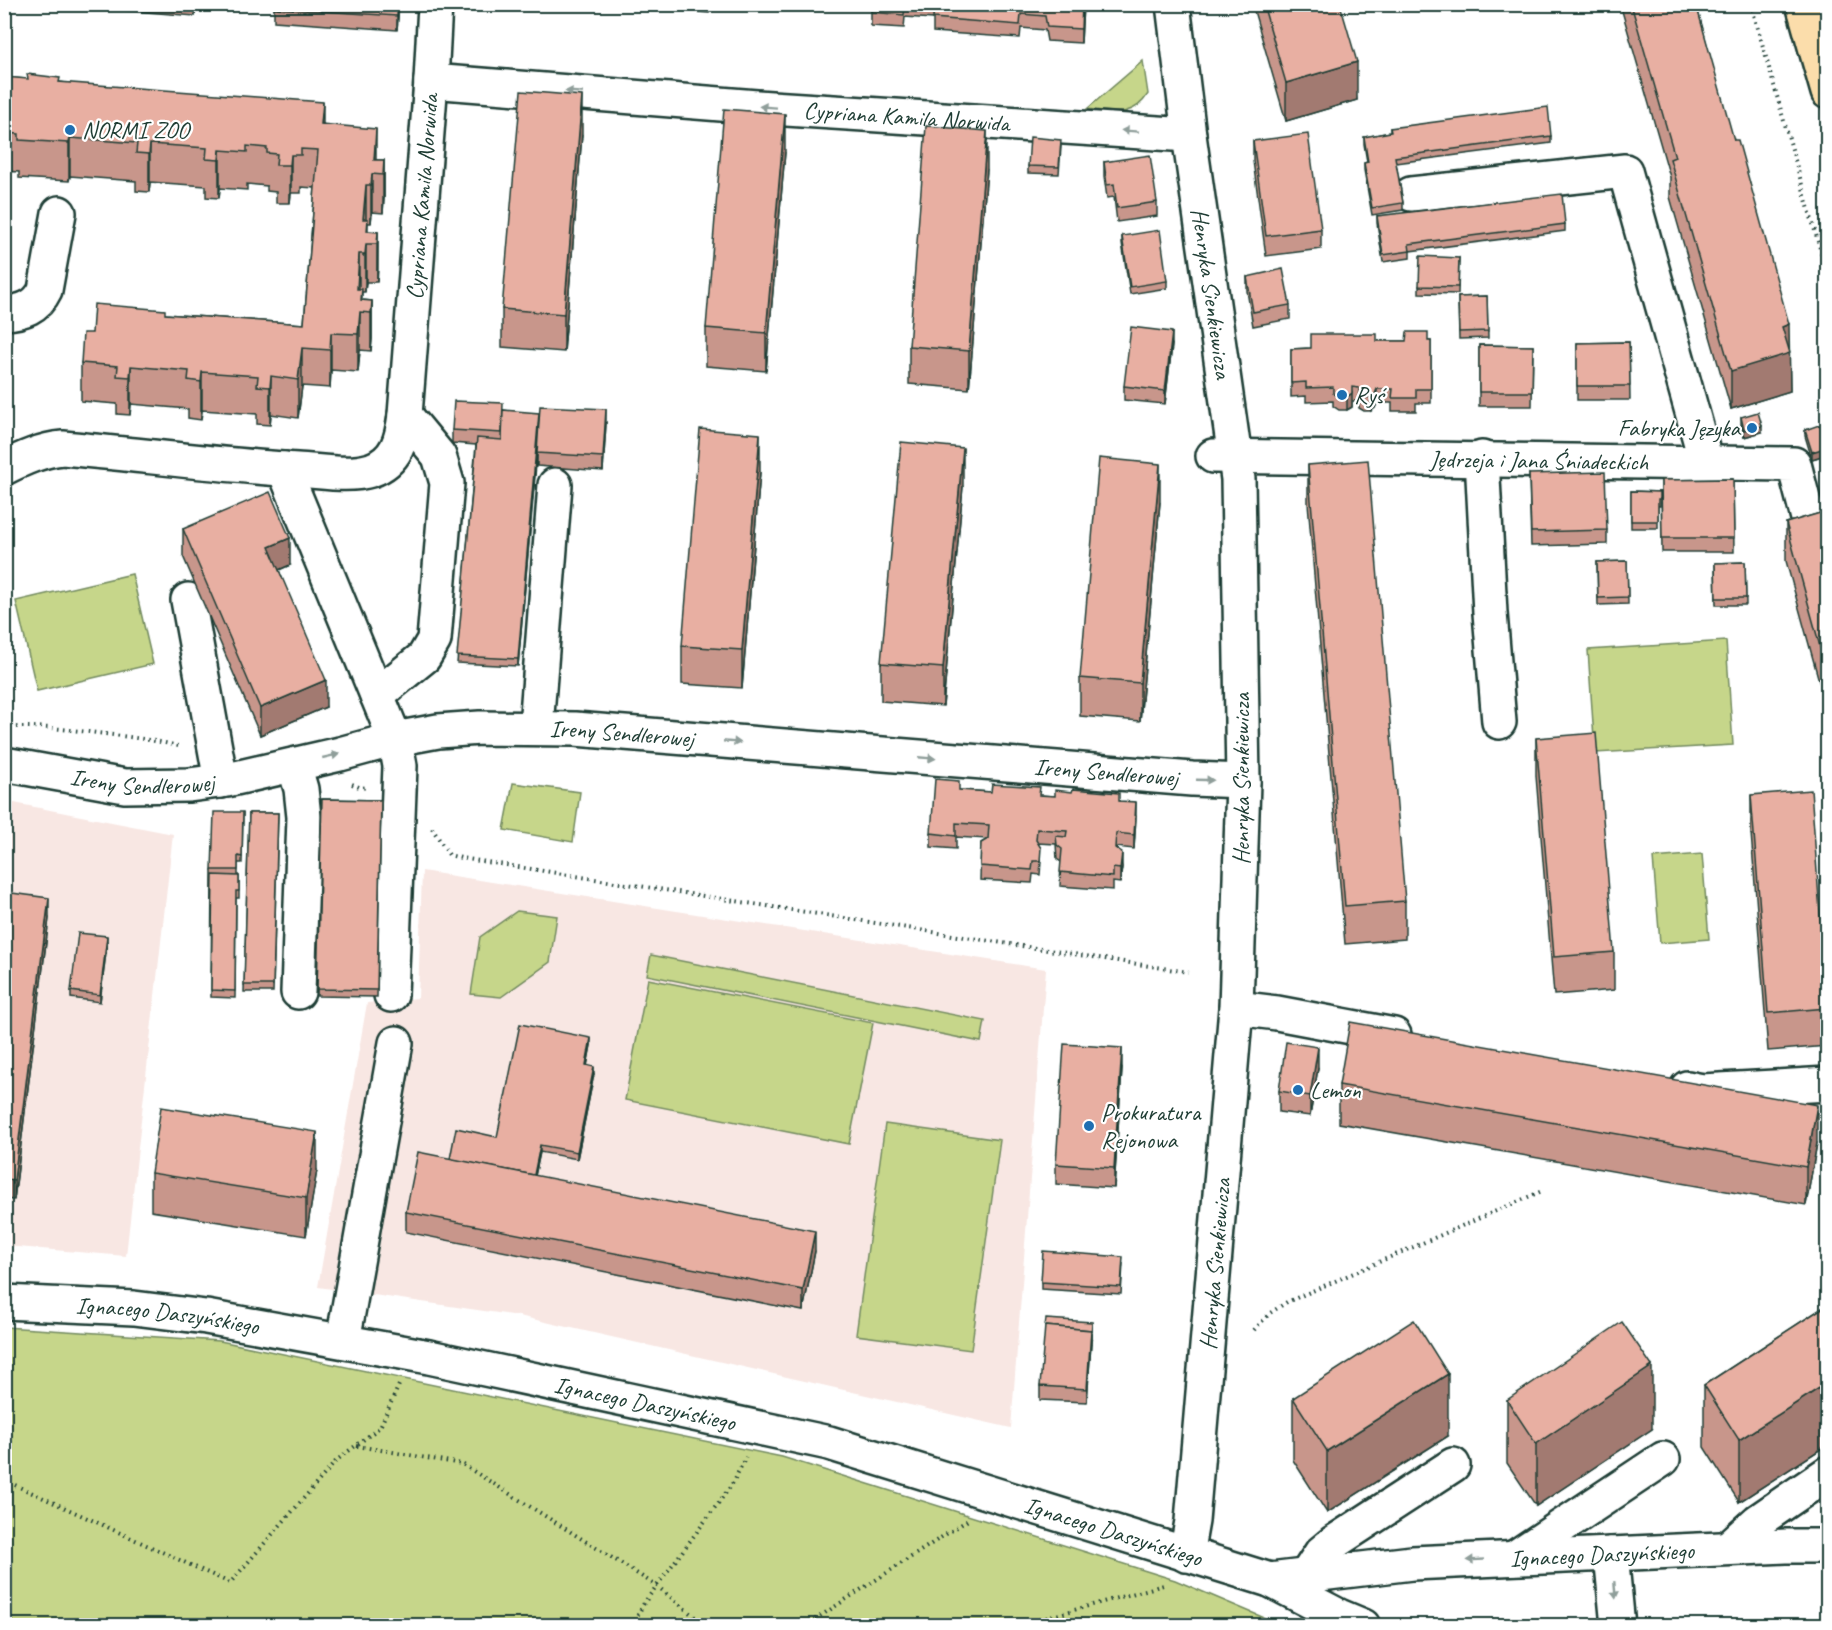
<svg xmlns="http://www.w3.org/2000/svg" width="1832" height="1630" viewBox="0 0 1832 1630" font-family="Caveat,sans-serif">
  <style>
    .built { fill: #f8e7e3 }
    .green { fill: #c6d68a; stroke: #728a5f; stroke-width: 1.5 }
    .lines { fill: none; stroke-linecap: round; stroke-linejoin: round }
    .minor-casing { stroke: #1f3d34; stroke-width: 38 }
    .major-casing { stroke: #1f3d34; stroke-width: 38 }
    .path { stroke: #1f3d34; stroke-width: 4; stroke-dasharray: 1.5 4.5; stroke-linecap: butt }
    .minor { stroke: #fff; stroke-width: 33 }
    .major { stroke: #fbddab; stroke-width: 33 }
    .wall { fill: #c8968b; stroke: #1f3d34; stroke-width: 1.5 }
    .shaded-wall { fill: #a27a71; stroke: #1f3d34; stroke-width: 1.5 }
    .building { fill: #e8afa2; stroke: #1f3d34; stroke-width: 1.5 }
    .oneway { fill: #8f9e9a }
    .poi-dot { fill: #1f6fb2; stroke: #fff; stroke-width: 2 }
    .labels { text-anchor: middle; dominant-baseline: central; stroke-width: 4.5; stroke-linejoin: round; paint-order: stroke }
    .street-label { font-size: 24px; fill: #1f3d34; stroke: #fff }
    .poi-label { font-size: 24px; fill: #1f3d34; stroke: #fff; text-anchor: start }
  </style>
  <rect width="100%" height="100%" fill="#fff"/>
  <filter id="ink" filterUnits="userSpaceOnUse"><feTurbulence type="fractalNoise" baseFrequency=".0167" numOctaves="2"/><feDisplacementMap in="SourceGraphic" scale="12" xChannelSelector="R" yChannelSelector="G"/><feConvolveMatrix kernelMatrix="1 2 1 2 8 2 1 2 1" color-interpolation-filters="sRGB"/></filter>
  <g filter="url(#ink)">
    <g class="built">
      <polygon points="4,801 173,834 126,1256 5,1246"/>
      <polygon points="422,871 1046,969 1011,1428 519,1316 318,1287 367,1003 418,998"/>
    </g>
    <g class="green">
      <path d="M1143,61L1148,94C1133,119 1112,112 1087,109Z"/>
      <polygon points="132,574 153,664 37,691 16,601"/>
      <polygon points="1726,641 1733,745 1595,753 1588,650"/>
      <polygon points="513,783 580,792 573,842 504,830"/>
      <polygon points="1702,854 1709,939 1660,943 1653,858"/>
      <polygon points="517,911 557,916 550,962 501,997 471,994 480,937"/>
      <polygon points="651,955 985,1021 981,1042 647,975"/>
      <polygon points="648,979 873,1023 849,1144 625,1100"/>
      <polygon points="885,1124 1000,1140 971,1350 856,1335"/>
      <polygon points="4,1327 220,1341 782,1457 1175,1580 1281,1625 5,1625"/>
    </g>
    <g class="lines">
      <defs>
        <g id="minor">
          <path id="s1" d="M1173,4L1189,135L1238,479L1243,781L1236,1008L1192,1521L1186,1555"/>
          <path id="s2" d="M431,81L771,108L1189,135"/>
          <polyline points="1411,194 1625,171 1706,462"/>
          <path d="M4,313C23,312 37,307 45,290L59,213"/>
          <path id="s3" d="M1213,456L1794,464L1811,530"/>
          <polyline points="1482,458 1490,613 1499,722"/>
          <path id="s4" d="M4,468C24,458 42,450 63,448C141,455 219,465 297,470C320,471 349,477 371,470C397,461 402,439 405,415L431,81L435,4"/>
          <polyline points="284,469 395,739 400,766 391,995"/>
          <polyline points="188,600 221,781"/>
          <polyline points="377,695 424,657 434,640 447,483 439,456 405,415"/>
          <polyline points="536,727 555,485"/>
          <path id="s5" d="M4,764L125,786L189,785L227,780L340,754L395,739L438,731L480,728L575,729L1192,779L1243,781"/>
          <polyline points="294,765 301,789 304,817 298,992"/>
          <polyline points="1236,1008 1277,1013 1394,1035"/>
          <polyline points="1687,1088 1702,1091 1828,1084"/>
          <path id="s6" d="M4,1302L134,1308L206,1317L429,1357L829,1443L1270,1580L1339,1616L1363,1626"/>
          <polyline points="343,1341 396,1043"/>
          <polyline points="1728,1548 1758,1521 1828,1473"/>
          <polyline points="1611,1554 1618,1626"/>
          <polyline points="1514,1558 1663,1459"/>
          <polyline points="1306,1576 1321,1553 1333,1543 1453,1465"/>
          <path id="s7" d="M1270,1580L1412,1563L1786,1546H1828"/>
        </g>
        <polyline id="major" points="1803,4 1828,92"/>
      </defs>
      <use href="#minor" class="minor-casing"/>
      <use href="#major" class="major-casing"/>
      <g class="path">
        <polyline points="1751,4 1828,277"/>
        <path d="M4,728C32,725 61,729 89,732C120,736 152,739 182,747"/>
        <polyline points="352,784 361,788 368,787"/>
        <polyline points="432,828 449,855 461,858 1188,972"/>
        <polyline points="1254,1330 1270,1313 1287,1302 1542,1191"/>
        <polyline points="357,1446 462,1464 657,1586 706,1626"/>
        <polyline points="4,1480 230,1583 337,1460 380,1427 399,1385"/>
        <polyline points="632,1626 644,1603 731,1486 746,1457"/>
        <polyline points="805,1626 968,1520"/>
        <polyline points="1017,1626 1167,1584"/>
      </g>
      <use href="#minor" class="minor"/>
      <use href="#major" class="major"/>
    </g>
    <g class="wall">
      <polygon points="109,4 196,4 195,16 109,9"/>
      <polygon points="274,4 399,4 397,30 274,21"/>
      <polygon points="598,4 709,4 709,13"/>
      <polygon points="871,4 1083,4 1081,43 1047,41 1045,30 1021,28 1020,38 933,32 933,19 905,17 904,28 871,26"/>
      <polygon points="1252,4 1340,4 1357,100 1286,121"/>
      <polygon points="1620,4 1696,4 1789,352 1790,391 1731,409 1670,197 1670,177"/>
      <polygon points="4,77 60,82 323,124 376,160 384,160 384,198 383,213 372,212 371,223 368,223 368,231 378,232 377,282 366,282 365,292 362,292 362,300 372,301 372,339 371,351 360,350 358,372 331,370 330,388 302,386 298,418 271,414 270,425 257,424 257,414 202,410 201,420 188,418 188,409 131,404 130,415 117,414 117,404 81,401 81,363 92,333 165,314 304,324 315,188 301,187 301,193 291,193 290,203 276,203 276,192 267,191 267,186 247,184 247,190 220,188 219,198 206,197 206,186 150,182 149,192 136,191 136,181 70,176 69,181 19,178 19,172 4,171"/>
      <polygon points="1390,128 1551,136 1551,143 1396,163 1403,203 1403,210 1372,215 1364,170 1364,163 1367,162 1364,144 1364,137 1390,132"/>
      <polygon points="582,134 564,352 502,347 502,309"/>
      <polygon points="1253,141 1321,229 1321,249 1266,256 1253,161"/>
      <polygon points="1061,147 1059,174 1028,173 1028,166"/>
      <polygon points="785,152 766,371 706,366 706,328"/>
      <polygon points="1104,162 1157,202 1157,216 1117,222 1114,197 1107,198 1104,176"/>
      <polygon points="987,169 969,389 909,384 909,346"/>
      <polygon points="1377,216 1565,224 1565,231 1410,251 1410,258 1383,262 1377,223"/>
      <polygon points="1122,236 1167,281 1167,288 1130,294 1122,243"/>
      <polygon points="1459,258 1458,294 1419,293 1419,286"/>
      <polygon points="1247,277 1290,305 1290,319 1253,326 1247,291"/>
      <polygon points="1487,296 1488,338 1459,339 1458,297"/>
      <polygon points="1377,341 1431,341 1431,403 1416,403 1416,411 1392,411 1392,403 1377,403 1375,408 1371,411 1364,411 1359,408 1359,401 1352,401 1352,407 1347,410 1339,410 1333,406 1333,401 1306,402 1306,396 1291,397 1291,349 1311,348"/>
      <polygon points="1629,342 1630,400 1577,400 1577,343"/>
      <polygon points="1172,345 1165,404 1124,400 1124,386"/>
      <polygon points="1479,345 1533,346 1532,406 1479,406"/>
      <polygon points="503,410 606,423 603,471 537,466 537,449 518,666 457,663 476,445 452,443 452,430"/>
      <polygon points="1741,417 1762,432 1744,437 1741,424"/>
      <polygon points="1805,430 1825,455 1812,459 1805,436"/>
      <polygon points="1308,465 1405,901 1405,939 1345,944 1308,503"/>
      <polygon points="760,472 742,688 682,684 682,646"/>
      <polygon points="1529,474 1607,530 1607,544 1531,546"/>
      <polygon points="1733,479 1734,552 1662,552 1661,480"/>
      <polygon points="963,486 943,706 881,701 881,663"/>
      <polygon points="1631,491 1660,492 1660,506 1658,506 1658,528 1631,528"/>
      <polygon points="1160,502 1140,721 1080,716 1080,678"/>
      <polygon points="1827,511 1827,710 1786,561 1786,523"/>
      <polygon points="183,529 290,565 279,570 326,707 260,735 183,556"/>
      <polygon points="1627,561 1628,604 1598,605 1597,562"/>
      <polygon points="1745,562 1746,605 1716,605 1715,563"/>
      <polygon points="1536,738 1614,952 1614,990 1554,995 1536,776"/>
      <polygon points="959,790 1040,795 1119,801 1136,816 1134,849 1116,847 1122,867 1120,883 1113,882 1113,890 1060,886 1061,862 1057,859 1056,844 1037,843 1041,861 1040,875 1033,874 1032,883 980,880 981,843 988,839 956,837 956,849 931,847 931,833"/>
      <polygon points="1751,795 1827,1008 1827,1046 1768,1051 1751,833"/>
      <polygon points="322,799 381,800 377,997 317,996"/>
      <polygon points="243,812 242,863 238,863 238,876 239,876 239,898 236,898 235,998 211,997 212,870"/>
      <polygon points="249,813 278,813 273,992 244,992"/>
      <polygon points="4,892 49,918 14,1200 4,1199"/>
      <polygon points="107,943 100,1002 71,998 71,991"/>
      <polygon points="591,1045 587,1065 594,1074 577,1159 540,1152 535,1176 815,1251 803,1311 406,1232 406,1212 450,1159 497,1137"/>
      <polygon points="1318,1068 1310,1116 1279,1112 1279,1091"/>
      <polygon points="1122,1069 1114,1188 1056,1184 1056,1164"/>
      <polygon points="1339,1085 1817,1143 1806,1205 1339,1123"/>
      <polygon points="317,1170 306,1236 151,1211 151,1173"/>
      <polygon points="1123,1264 1121,1294 1041,1289 1041,1282"/>
      <polygon points="1827,1305 1827,1445 1739,1502 1704,1447 1704,1385"/>
      <polygon points="1092,1329 1087,1402 1040,1400 1040,1386"/>
      <polygon points="1293,1398 1448,1436 1327,1513 1293,1460"/>
      <polygon points="1507,1400 1652,1429 1536,1506 1507,1463"/>
    </g>
    <g class="shaded-wall">
      <polygon points="398,4 399,4 397,30 397,16"/>
      <polygon points="1082,4 1083,4 1081,43 1081,29"/>
      <polygon points="1357,62 1357,100 1286,121 1286,83"/>
      <polygon points="582,96 582,134 564,352 564,314"/>
      <polygon points="323,102 323,140 321,124"/>
      <polygon points="785,114 785,152 766,371 766,333"/>
      <polygon points="376,129 376,167 374,160"/>
      <polygon points="987,131 987,169 969,389 969,351"/>
      <polygon points="70,138 70,176 69,181 69,143"/>
      <polygon points="150,144 150,182 149,192 149,154"/>
      <polygon points="220,150 220,188 219,198 219,160"/>
      <polygon points="291,155 291,193 290,203 290,165"/>
      <polygon points="384,160 384,198 383,213 383,175"/>
      <polygon points="372,174 372,212 371,223 371,185"/>
      <polygon points="366,185 366,223 363,257 363,219"/>
      <polygon points="378,232 378,270 377,282 377,244"/>
      <polygon points="366,244 366,282 365,292 365,254"/>
      <polygon points="359,254 359,292 357,289"/>
      <polygon points="372,301 372,339 371,351 371,313"/>
      <polygon points="360,312 360,350 358,372 358,334"/>
      <polygon points="1789,324 1790,391 1731,409 1731,371 1782,327"/>
      <polygon points="1172,332 1172,345 1165,404 1165,391"/>
      <polygon points="331,333 331,370 330,388 330,350"/>
      <polygon points="302,348 302,386 298,418 298,380"/>
      <polygon points="131,366 131,404 130,415 130,377"/>
      <polygon points="202,372 202,410 201,420 201,382"/>
      <polygon points="271,376 271,414 270,425 270,387"/>
      <polygon points="1377,389 1377,403 1375,408 1371,411 1371,397"/>
      <polygon points="1352,393 1352,407 1347,410 1347,397"/>
      <polygon points="606,409 606,423 603,471 603,457"/>
      <polygon points="540,413 540,420 518,666 518,659"/>
      <polygon points="1762,426 1762,432 1744,437 1744,430"/>
      <polygon points="760,434 760,472 742,688 742,650"/>
      <polygon points="1827,445 1827,452 1825,455 1812,459 1812,452"/>
      <polygon points="963,448 963,486 943,706 943,668"/>
      <polygon points="1160,464 1160,502 1140,721 1140,683"/>
      <polygon points="290,538 290,565 269,574 269,547"/>
      <polygon points="326,680 326,707 260,735 260,708"/>
      <polygon points="1136,802 1136,816 1134,849 1134,835"/>
      <polygon points="1122,853 1122,867 1120,883 1120,869"/>
      <polygon points="49,898 49,918 14,1200 14,1180"/>
      <polygon points="107,936 107,943 100,1002 100,995"/>
      <polygon points="591,1038 591,1045 586,1072 586,1065"/>
      <polygon points="1318,1047 1318,1068 1310,1116 1310,1096"/>
      <polygon points="1122,1048 1122,1069 1114,1188 1114,1168"/>
      <polygon points="594,1067 594,1074 577,1159 577,1152"/>
      <polygon points="1817,1105 1817,1143 1806,1205 1806,1167"/>
      <polygon points="317,1132 317,1170 306,1236 306,1198"/>
      <polygon points="540,1145 540,1152 531,1194 531,1188"/>
      <polygon points="815,1231 815,1251 803,1311 803,1290"/>
      <polygon points="1092,1322 1092,1329 1087,1402 1087,1389"/>
      <polygon points="1652,1366 1652,1429 1536,1506 1536,1444"/>
      <polygon points="1448,1374 1448,1436 1327,1513 1327,1451"/>
      <polygon points="1827,1383 1827,1445 1739,1502 1739,1440"/>
    </g>
    <g class="building">
      <polygon points="274,4 398,4 397,16 274,8"/>
      <polygon points="871,4 905,4 904,15 871,12"/>
      <polygon points="919,4 1082,4 1081,29 1047,27 1045,16 1021,14 1020,25 933,18 934,6"/>
      <polygon points="1263,4 1340,4 1357,62 1286,83"/>
      <polygon points="1631,4 1696,4 1734,140 1738,140 1789,324 1782,327 1790,353 1731,371 1670,159 1675,157"/>
      <polygon points="27,74 60,78 59,82 323,102 321,124 376,129 374,160 384,160 383,175 372,174 371,185 366,185 363,219 368,219 367,231 378,232 377,244 366,244 365,254 359,254 357,289 362,289 361,300 372,301 371,313 360,312 358,334 331,333 330,350 302,348 298,380 271,376 270,387 257,386 258,376 202,372 201,382 188,380 189,371 131,366 130,377 117,376 118,366 81,363 83,333 92,333 94,304 165,310 165,314 304,324 318,150 301,149 301,155 291,155 290,165 276,165 277,154 267,153 267,148 247,146 247,152 220,150 219,160 206,159 207,148 150,144 149,154 136,153 137,143 70,138 69,143 19,140 19,134 4,133 4,77 28,79"/>
      <polygon points="521,91 582,96 564,314 502,309"/>
      <polygon points="1548,107 1551,136 1395,157 1403,203 1372,208 1364,163 1368,162 1364,137 1391,132 1390,128"/>
      <polygon points="724,109 785,114 766,333 706,328"/>
      <polygon points="926,126 987,131 969,351 909,346"/>
      <polygon points="1308,134 1321,229 1266,236 1253,141"/>
      <polygon points="1030,137 1061,140 1059,167 1028,166"/>
      <polygon points="1150,155 1157,202 1117,208 1114,184 1107,185 1104,162"/>
      <polygon points="1562,194 1565,224 1409,244 1410,251 1383,255 1377,216"/>
      <polygon points="1160,230 1167,281 1130,287 1122,236"/>
      <polygon points="1420,256 1459,258 1458,287 1419,286"/>
      <polygon points="1283,269 1290,305 1253,312 1247,277"/>
      <polygon points="1487,296 1488,331 1459,332 1458,297"/>
      <polygon points="1131,327 1172,332 1165,391 1124,386"/>
      <polygon points="1407,332 1428,332 1428,341 1431,341 1431,389 1416,389 1416,398 1392,398 1393,389 1377,389 1375,394 1371,397 1364,398 1359,394 1359,388 1352,387 1352,393 1347,397 1339,397 1333,393 1333,387 1306,388 1306,382 1291,383 1291,349 1311,348 1311,334 1377,334 1377,341 1406,341"/>
      <polygon points="1629,342 1630,386 1577,386 1577,343"/>
      <polygon points="1479,345 1533,346 1532,392 1479,392"/>
      <polygon points="454,401 503,403 502,433 452,430"/>
      <polygon points="540,406 606,409 603,457 537,453"/>
      <polygon points="503,410 539,413 518,659 457,656 477,438 502,440"/>
      <polygon points="1758,412 1762,426 1744,430 1741,417"/>
      <polygon points="1819,425 1825,428 1827,435 1827,445 1825,448 1812,452 1805,430"/>
      <polygon points="700,429 760,434 742,650 682,646"/>
      <polygon points="901,442 963,448 943,668 881,663"/>
      <polygon points="1099,458 1160,464 1140,683 1080,678"/>
      <polygon points="1368,460 1405,901 1345,906 1308,465"/>
      <polygon points="1605,472 1607,530 1531,532 1529,474"/>
      <polygon points="1733,479 1734,538 1662,538 1661,480"/>
      <polygon points="1631,491 1660,492 1660,499 1658,499 1658,521 1631,521"/>
      <polygon points="270,492 290,538 269,547 326,680 260,708 183,529"/>
      <polygon points="1827,511 1827,672 1786,523"/>
      <polygon points="1627,561 1628,597 1598,598 1597,562"/>
      <polygon points="1745,562 1746,598 1716,598 1715,563"/>
      <polygon points="1596,733 1614,952 1554,957 1536,738"/>
      <polygon points="935,779 959,781 959,790 991,792 992,784 1040,787 1039,795 1055,796 1055,790 1072,792 1073,789 1119,793 1119,801 1136,802 1134,835 1116,833 1115,848 1122,853 1120,869 1113,868 1113,877 1060,872 1062,849 1057,845 1056,836 1066,837 1067,831 1037,829 1036,840 1041,848 1040,861 1033,861 1032,870 980,866 981,843 988,839 989,825 956,823 956,836 931,833"/>
      <polygon points="1811,790 1827,1008 1768,1013 1751,795"/>
      <polygon points="322,799 381,800 377,990 317,989"/>
      <polygon points="214,812 243,812 242,857 238,856 238,870 212,870"/>
      <polygon points="249,813 278,813 273,985 244,985"/>
      <polygon points="213,875 239,876 239,891 236,891 235,991 211,990"/>
      <polygon points="4,892 49,898 14,1180 4,1179"/>
      <polygon points="78,933 107,936 100,995 71,991"/>
      <polygon points="1350,1022 1817,1105 1806,1167 1339,1085"/>
      <polygon points="520,1024 591,1038 586,1065 594,1067 577,1152 540,1145 534,1175 450,1159 456,1128 497,1137"/>
      <polygon points="1286,1042 1318,1047 1310,1096 1279,1091"/>
      <polygon points="1064,1044 1122,1048 1114,1168 1056,1164"/>
      <polygon points="161,1107 317,1132 306,1198 151,1173"/>
      <polygon points="418,1152 815,1231 803,1290 406,1212"/>
      <polygon points="1043,1251 1123,1257 1121,1287 1041,1282"/>
      <polygon points="1827,1305 1827,1383 1739,1440 1704,1385"/>
      <polygon points="1046,1319 1092,1322 1091,1337 1091,1330 1045,1326"/>
      <polygon points="1414,1320 1448,1374 1327,1451 1293,1398"/>
      <polygon points="1622,1322 1652,1366 1536,1444 1507,1400"/>
      <polygon points="1045,1326 1091,1330 1087,1389 1040,1386"/>
    </g>
    <defs><path id="oneway-solid" d="M-6-.8H1V-3.2L6.5 0L1 3.2V.8H-6Z" transform="scale(1.5)"/></defs>
    <g class="oneway">
      <use href="#oneway-solid" transform="translate(574 92) rotate(-175)"/>
      <use href="#oneway-solid" transform="translate(768 107) rotate(-176)"/>
      <use href="#oneway-solid" transform="translate(1130 131) rotate(-176)"/>
      <use href="#oneway-solid" transform="translate(732 742) rotate(5)"/>
      <use href="#oneway-solid" transform="translate(331 756) rotate(-13)"/>
      <use href="#oneway-solid" transform="translate(927 758) rotate(5)"/>
      <use href="#oneway-solid" transform="translate(1205 780) rotate(2)"/>
      <use href="#oneway-solid" transform="translate(1475 1560) rotate(177)"/>
      <use href="#oneway-solid" transform="translate(1615 1590) rotate(85)"/>
    </g>
  </g>
  <g class="poi-dot">
    <circle cx="70" cy="130" r="6"/>
    <circle cx="1342" cy="395" r="6"/>
    <circle cx="1752" cy="428" r="6"/>
    <circle cx="1298" cy="1090" r="6"/>
    <circle cx="1089" cy="1126" r="6"/>
  </g>
  <g class="labels">
    <g class="street-label">
      <text stroke="none"><textPath href="#s2" startOffset="477">Cypriana Kamila Norwida</textPath></text>
      <text stroke="none"><textPath href="#s4" startOffset="660">Cypriana Kamila Norwida</textPath></text>
      <text stroke="none"><textPath href="#s1" startOffset="292">Henryka Sienkiewicza</textPath></text>
      <text stroke="none"><textPath href="#s3" startOffset="326">Jędrzeja i Jana Śniadeckich</textPath></text>
      <text stroke="none"><textPath href="#s5" startOffset="626">Ireny Sendlerowej</textPath></text>
      <text stroke="none"><textPath href="#s5" startOffset="1112">Ireny Sendlerowej</textPath></text>
      <text stroke="none"><textPath href="#s5" startOffset="140">Ireny Sendlerowej</textPath></text>
      <text transform="translate(1241 779) rotate(-90)">Henryka Sienkiewicza</text>
      <text transform="translate(1215 1264) rotate(-85)">Henryka Sienkiewicza</text>
      <text stroke="none"><textPath href="#s6" startOffset="164">Ignacego Daszyńskiego</textPath></text>
      <text stroke="none"><textPath href="#s6" startOffset="650">Ignacego Daszyńskiego</textPath></text>
      <text stroke="none"><textPath href="#s6" startOffset="1136">Ignacego Daszyńskiego</textPath></text>
      <text stroke="none"><textPath href="#s7" startOffset="333">Ignacego Daszyńskiego</textPath></text>
    </g>
    <g class="poi-label">
      <text x="82" y="130">NORMI ZOO</text>
      <text x="1354" y="395">Ryś</text>
      <text x="1740" y="428" text-anchor="end">Fabryka Języka</text>
      <text x="1310" y="1090">Lemon</text>
      <text x="1101" y="1112">Prokuratura<tspan x="1101" dy="28">Rejonowa</tspan></text>
    </g>
  </g>
  <rect width="1832" height="1630" fill="none" stroke="#fff" stroke-width="24"/>
  <rect x="12" y="12" width="1808" height="1606" fill="none" stroke="#1f3d34" stroke-width="2" filter="url(#ink)"/>
</svg>
